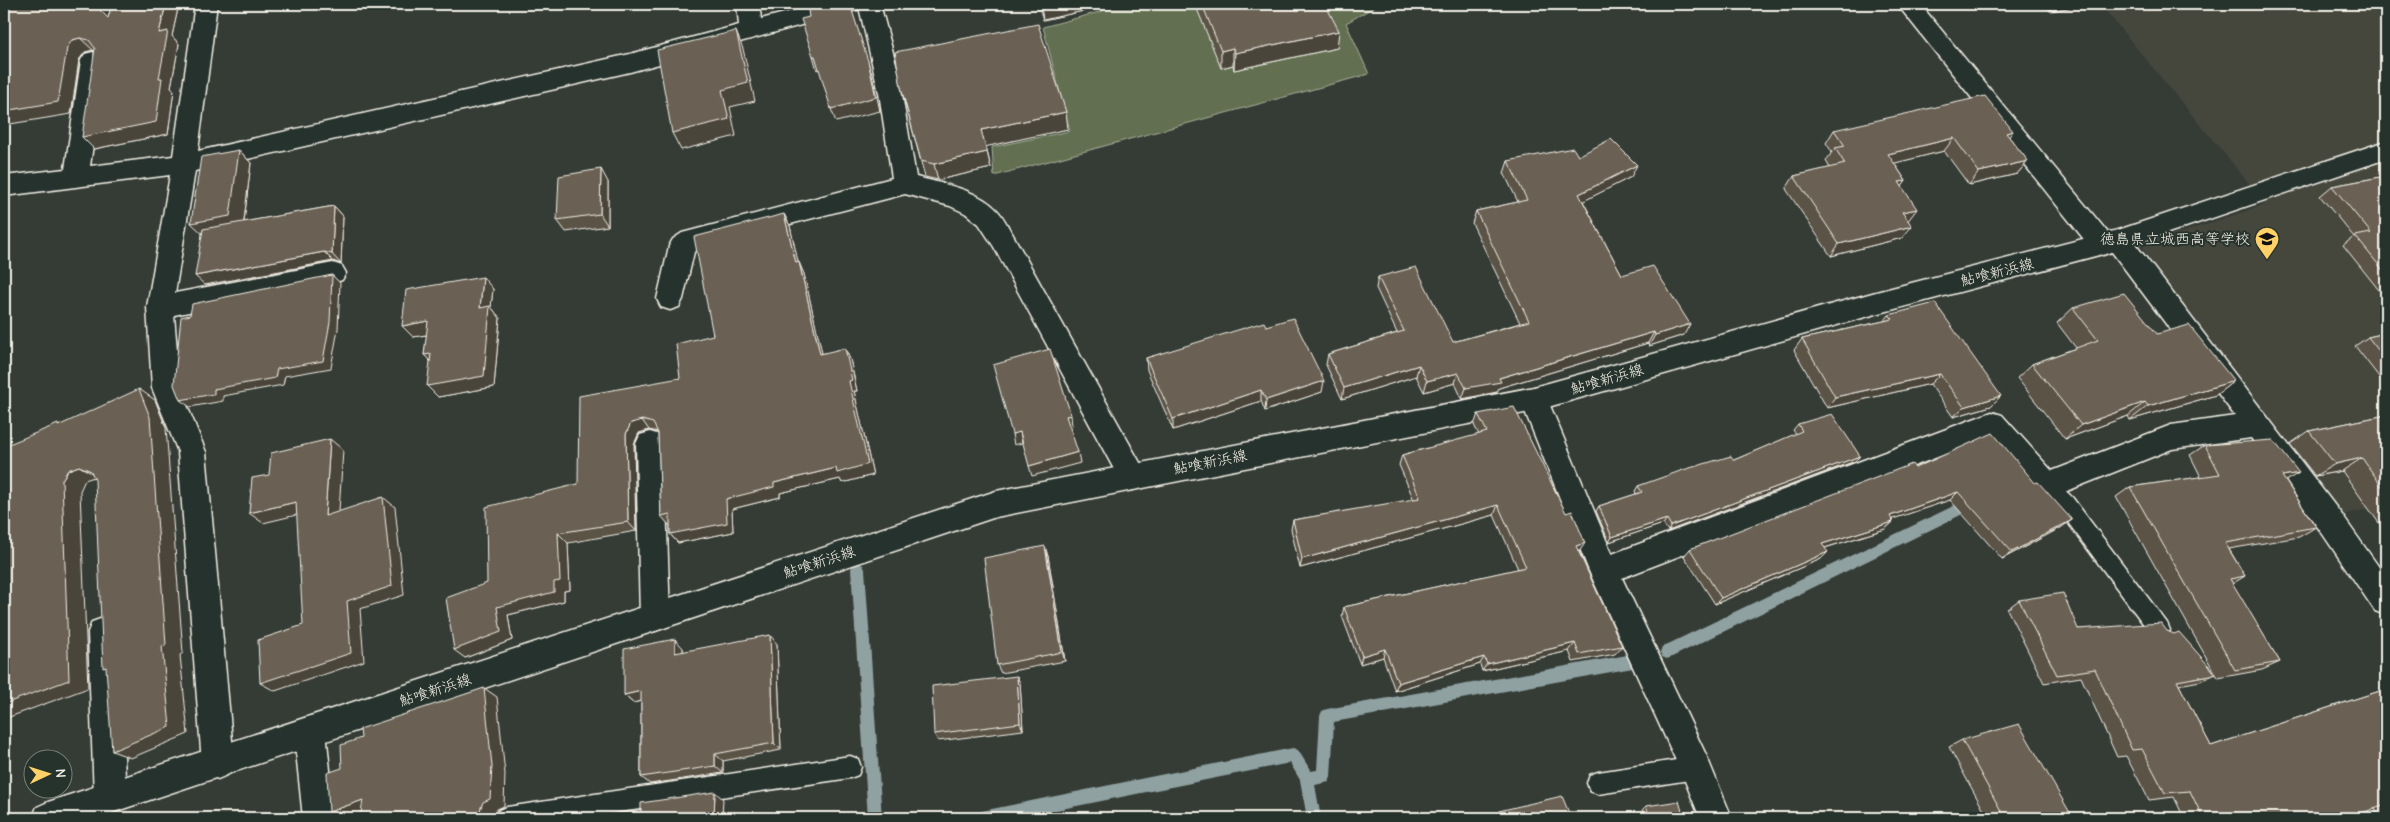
<svg xmlns="http://www.w3.org/2000/svg" width="2390" height="822" viewBox="0 0 2390 822" font-family="'Comic Neue','Klee One',sans-serif">
  <style>
    .built { fill: #44473e }
    .green { fill: #626f51; stroke: #abb09c }
    .lines { fill: none; stroke-linecap: round; stroke-linejoin: round }
    .stream { fill: #90a1a2; fill-rule: evenodd }
    .lane-casing { stroke: #f4f1e8; stroke-width: 3 }
    .street-casing { stroke: #f4f1e8; stroke-width: 3 }
    .secondary-casing { stroke: #f4f1e8; stroke-width: 3 }
    .lane { fill: #26332d; fill-rule: evenodd }
    .street { fill: #26332d; fill-rule: evenodd }
    .secondary { fill: #26332d; fill-rule: evenodd }
    .wall { fill: #5b5347; stroke: #f4f1e8 }
    .shaded-wall { fill: #4a443a; stroke: #f4f1e8 }
    .building { fill: #6a6153; stroke: #f4f1e8 }
    .labels { text-anchor: middle; dominant-baseline: central; stroke-width: 4; stroke-linejoin: round; paint-order: stroke }
    .poi-label { font-size: 15px; fill: #f4f1e8; stroke: #26332d; text-anchor: end }
    .street-label { font-size: 15px; fill: #f4f1e8; stroke: #26332d }
  </style>
  <rect width="100%" height="100%" fill="#343c35"/>
  <filter id="ink" filterUnits="userSpaceOnUse"><feTurbulence type="fractalNoise" baseFrequency=".02" numOctaves="2"/><feDisplacementMap in="SourceGraphic" scale="10" xChannelSelector="R" yChannelSelector="G"/><feConvolveMatrix kernelMatrix="1 2 1 2 8 2 1 2 1" color-interpolation-filters="sRGB"/></filter>
  <g filter="url(#ink)">
    <polygon class="built" points="2100,4 2386,4 2386,504 2342,515 2154,274 2143,246 2266,204"/>
    <polygon class="green" points="1101,4 1372,4 1374,7 1346,23 1369,74 994,176 992,147 1070,131 1043,27 1103,11"/>
    <g class="lines">
      <g class="stream">
        <polygon points="1972,497 1977,499 1979,503 1977,507 1672,657 1667,659 1662,657 1660,652 1662,647"/>
        <polygon points="858,563 863,565 865,569 882,818 868,818 851,569 853,565"/>
        <polygon points="1633,654 1638,656 1640,661 1638,666 1633,668 1334,722 1331,777 1329,782 1315,785 1321,818 1307,818 1300,780 1290,763 1017,818 975,818 977,813 982,811 1293,748 1298,750 1311,771 1317,770 1320,716 1322,711 1327,709"/>
      </g>
      <defs>
        <g id="lane">
          <polygon points="2047,477 2054,480 2072,497 2167,623 2170,630 2167,637 2160,640 2153,637 2058,509 2040,492 2037,486 2040,480"/>
          <polygon points="850,756 858,759 861,767 858,775 850,778 579,818 496,818 499,810 507,807"/>
          <polygon points="1696,757 1704,760 1707,768 1704,776 1696,779 1598,794 1590,791 1587,783 1590,775 1598,772"/>
        </g>
        <g id="street">
          <path d="M195,4H217L198,151L630,54L739,25L737,4H759L761,19L820,4H880L898,71L916,177C943,184 977,189 997,210C1003,216 1007,225 1012,233L1143,468L1147,477L1143,486L1133,490L1123,486L994,247L979,224L965,213L950,206L905,194L699,248L694,252L683,299L679,307L670,310L661,307L657,299L669,246L673,239L682,233L892,178L879,93L859,7L857,10L849,12L630,72L195,171L175,293L333,263L342,266L346,273L342,280L333,283L174,315L180,388L206,452L234,763L229,774L218,779L207,774L202,763L178,452L152,388L147,307L170,175L4,196V176L65,169L81,60L85,54L93,52L101,54L105,60L90,166L173,156Z"/>
          <polygon points="1897,4 1920,4 2109,234 2118,230 2127,233 2342,515 2386,577 2386,615 2375,611 2322,533 2251,438 2172,449 2047,499 2037,495 1987,438 1622,578 1707,757 1732,818 1700,818 1683,776 1589,571 1520,399 1524,391 1534,387 1544,391 1612,554 1992,412 2002,415 2052,471 2171,425 2235,416 2112,252 2103,255 2094,252"/>
          <polygon points="650,432 660,435 664,444 670,617 666,627 655,631 644,627 640,617 636,444 640,435"/>
          <polygon points="103,618 114,622 118,632 126,798 121,809 110,814 99,809 94,798 88,632 92,622"/>
          <polygon points="310,716 321,721 326,732 335,818 303,818 294,732 299,721"/>
        </g>
        <polygon id="secondary" points="2386,141 2386,159 2118,250 1876,314 1534,411 996,517 96,818 32,818 37,807 48,802 996,491 1534,387 1876,292 2118,230"/>
      </defs>
      <use href="#lane" class="lane-casing"/>
      <use href="#street" class="street-casing"/>
      <use href="#secondary" class="secondary-casing"/>
      <use href="#lane" class="lane"/>
      <use href="#street" class="street"/>
      <use href="#secondary" class="secondary"/>
    </g>
    <g class="wall">
      <polygon points="4,4 108,18 112,4 179,4 172,36 179,44 171,87 174,90 168,134 94,149 94,51 93,50 85,52 79,60 71,114"/>
      <polygon points="1038,4 1096,4 1097,8 1043,20"/>
      <polygon points="1195,4 1325,4 1337,48 1234,70 1233,65 1221,68"/>
      <polygon points="2045,4 2089,4 2050,11"/>
      <polygon points="901,87 1068,129 986,146 991,168 938,180 925,177"/>
      <polygon points="1834,130 2009,137 2028,161 2017,174 1969,185 1944,151 1894,163 1906,181 1902,186 1908,221 1902,238 1831,256 1786,189 1794,176 1830,168 1826,161 1832,152 1826,143"/>
      <polygon points="239,150 251,163 244,222 334,206 343,216 341,264 333,261 205,285 202,233"/>
      <polygon points="1578,156 1631,177 1583,201 1622,275 1684,335 1649,346 1648,343 1499,388 1497,392 1462,399 1455,383 1424,392 1416,376 1342,399 1326,365 1328,354 1397,333 1376,288 1378,277 1453,342 1520,323 1472,223 1476,211 1518,202 1504,173 1508,161"/>
      <polygon points="2386,176 2386,299 2343,245 2354,237 2320,196 2332,186"/>
      <polygon points="608,182 608,226 566,232 557,220"/>
      <polygon points="784,214 790,226 798,263 804,274 822,354 850,359 857,391 854,391 873,475 842,483 840,479 780,493 780,497 732,509 733,532 678,543 670,534 670,525 669,525 661,516 658,432 649,430 639,433 634,444 636,531 568,543 570,590 564,591 564,601 508,615 512,640 465,658 487,583 578,484 680,378 713,335"/>
      <polygon points="493,289 491,307 500,318 494,387 438,397 430,361 424,355 427,335 413,337 402,326"/>
      <polygon points="2073,308 2157,334 2234,381 2216,395 2130,420 2128,416 2065,439 2017,378 2032,364 2076,348 2057,323"/>
      <polygon points="1889,315 2001,396 1991,406 1953,417 1930,384 1827,408 1794,350 1802,339 1884,321"/>
      <polygon points="1266,326 1322,392 1265,411 1261,401 1173,430 1147,370 1146,358"/>
      <polygon points="2386,333 2386,386 2355,346 2368,337"/>
      <polygon points="1478,414 1579,552 1622,646 1615,654 1573,662 1569,651 1482,671 1480,664 1395,691 1383,657 1360,664 1342,616 1344,607 1518,569 1494,515 1300,568 1291,529 1293,520 1414,500 1399,465 1402,455 1479,435 1474,425"/>
      <polygon points="2386,415 2386,533 2342,471 2315,476 2290,444 2309,431"/>
      <polygon points="1798,424 1860,456 1855,461 1668,531 1663,524 1609,542 1596,511 1599,506 1636,494 1635,491 1638,486 1734,460 1796,434 1793,430"/>
      <polygon points="2205,445 2286,481 2316,527 2299,537 2229,549 2245,576 2232,584 2280,662 2262,670 2218,678 2216,674 2200,681 2179,685 2211,746 2386,689 2386,813 2378,815 2375,809 2346,818 2184,818 2174,797 2149,800 2126,756 2117,757 2081,677 2044,683 2007,609 2019,600 2078,629 2167,631 2215,673 2116,497 2130,487 2201,477 2190,455"/>
      <polygon points="1915,468 2062,527 2002,559 1950,500 1892,519 1893,522 1885,529 1825,548 1821,559 1715,604 1684,556 1690,549"/>
      <polygon points="1048,556 1065,661 1001,673 997,665"/>
      <polygon points="777,644 781,750 723,761 723,773 650,784 641,777 641,701 633,703 624,695 683,648 683,652"/>
      <polygon points="1020,683 1023,730 938,741 934,734"/>
      <polygon points="1962,740 2073,818 1988,818 1949,747"/>
      <polygon points="1646,806 1684,818 1645,818 1642,810"/>
      <polygon points="1499,811 1571,818 1494,818 1494,817"/>
    </g>
    <g class="shaded-wall">
      <polygon points="166,4 179,4 172,36 179,44 171,87 174,90 168,134 94,149 82,137 159,33"/>
      <polygon points="1052,4 1096,4 1097,8 1043,20 1041,6"/>
      <polygon points="2055,4 2089,4 2050,11"/>
      <polygon points="736,31 743,49 755,101 730,107 736,136 681,150 672,133 722,90"/>
      <polygon points="1339,31 1337,48 1234,70 1235,53"/>
      <polygon points="80,38 93,50 85,52 79,60 71,114 4,125 4,111 72,40"/>
      <polygon points="1233,48 1233,65 1221,68 1221,51"/>
      <polygon points="813,56 815,56 820,69 817,70"/>
      <polygon points="868,61 872,75 880,111 836,122 831,109"/>
      <polygon points="1066,112 1068,129 984,147 981,130"/>
      <polygon points="2013,131 2003,145 2006,133"/>
      <polygon points="1954,138 1944,151 1879,167 1888,154"/>
      <polygon points="239,150 251,163 243,228 205,236 191,223"/>
      <polygon points="987,152 991,168 938,180 934,164"/>
      <polygon points="2028,161 2017,174 1969,185 1979,172"/>
      <polygon points="1637,165 1631,177 1574,206 1579,194"/>
      <polygon points="601,169 608,182 608,226 600,214"/>
      <polygon points="1906,181 1897,194 1899,182"/>
      <polygon points="334,206 343,216 341,264 332,254"/>
      <polygon points="1917,209 1907,222 1902,212"/>
      <polygon points="784,214 790,226 801,275 796,263"/>
      <polygon points="1912,226 1902,238 1831,256 1839,244"/>
      <polygon points="324,252 333,261 205,285 195,276"/>
      <polygon points="799,262 804,274 825,366 820,354"/>
      <polygon points="332,275 340,283 338,329 331,368 285,376 283,385 223,396 223,401 190,407 180,400 277,369"/>
      <polygon points="483,277 493,289 491,307 500,318 494,387 438,397 427,386 480,308"/>
      <polygon points="428,321 439,333 413,337 402,326"/>
      <polygon points="1690,324 1684,335 1649,346 1655,335"/>
      <polygon points="1654,332 1648,343 1499,388 1497,392 1462,399 1466,388"/>
      <polygon points="845,348 850,359 857,391 854,391 873,475 842,483 840,479 780,493 780,497 732,509 733,532 678,543 670,534 726,499 774,483 836,468 849,381"/>
      <polygon points="1419,365 1416,376 1342,399 1344,388"/>
      <polygon points="1458,373 1455,383 1424,392 1427,381"/>
      <polygon points="1940,374 1930,384 1827,408 1835,397"/>
      <polygon points="1324,381 1322,392 1265,411 1266,400"/>
      <polygon points="2234,381 2216,395 2130,420 2148,406"/>
      <polygon points="139,389 155,400 166,428 183,653 180,655 188,734 131,758 112,751"/>
      <polygon points="1261,390 1261,401 1173,430 1173,419"/>
      <polygon points="2001,396 1991,406 1953,417 1964,407"/>
      <polygon points="2145,402 2128,416 2065,439 2081,425"/>
      <polygon points="1071,415 1072,426 1068,427 1066,416"/>
      <polygon points="642,420 649,430 639,433 634,444 636,531 628,522 626,434 631,423"/>
      <polygon points="1020,432 1022,443 1014,445 1012,434"/>
      <polygon points="330,439 343,450 338,526 325,516"/>
      <polygon points="1078,452 1080,463 1032,476 1029,466"/>
      <polygon points="1860,456 1855,461 1668,531 1671,526"/>
      <polygon points="2362,458 2342,471 2315,476 2335,464"/>
      <polygon points="79,466 97,476 85,480 80,491 88,688 4,719 4,704 62,480 68,470"/>
      <polygon points="2299,473 2282,483 2282,476"/>
      <polygon points="1958,492 1950,500 1881,523 1890,516"/>
      <polygon points="383,497 395,507 404,595 360,609 364,661 275,691 260,683 347,601"/>
      <polygon points="296,502 309,512 263,523 249,513"/>
      <polygon points="1498,505 1494,515 1300,568 1302,559"/>
      <polygon points="1667,519 1663,524 1609,542 1612,537"/>
      <polygon points="2072,520 2062,527 2002,559 2012,552"/>
      <polygon points="1893,522 1885,529 1815,551 1822,544"/>
      <polygon points="558,533 568,543 570,590 564,591 564,601 508,615 512,640 465,658 454,650 497,607 554,582"/>
      <polygon points="1585,543 1579,552 1570,555 1576,546"/>
      <polygon points="1045,546 1048,556 1065,661 1062,652"/>
      <polygon points="1828,552 1821,559 1715,604 1721,598"/>
      <polygon points="770,635 777,644 781,750 774,743"/>
      <polygon points="675,639 683,648 683,661 675,653"/>
      <polygon points="1575,643 1569,651 1482,671 1487,664"/>
      <polygon points="1385,649 1383,657 1360,664 1362,656"/>
      <polygon points="1484,657 1480,664 1395,691 1398,683"/>
      <polygon points="1017,676 1020,683 1023,730 1020,723"/>
      <polygon points="484,688 497,697 505,774 504,806 497,809 495,816 500,818 489,818 482,813 480,810"/>
      <polygon points="641,691 650,699 633,703 624,695"/>
      <polygon points="715,754 723,761 723,773 715,766"/>
      <polygon points="715,792 723,799 722,818 714,818"/>
      <polygon points="363,800 379,807 347,818 329,812"/>
    </g>
    <g class="building">
      <polygon points="4,4 94,4 108,18 112,4 166,4 159,33 168,31 159,78 162,78 156,122 82,137 95,48 89,40 80,38 72,40 67,48 58,102 4,111"/>
      <polygon points="832,4 850,4 868,61 876,97 831,109 815,56 813,56 801,19 809,17 808,10"/>
      <polygon points="1040,4 1052,4 1041,6"/>
      <polygon points="1202,4 1325,4 1339,31 1235,53 1233,48 1221,51"/>
      <polygon points="1038,24 1066,112 981,130 987,152 934,164 921,161 901,87 895,52"/>
      <polygon points="736,31 748,83 722,90 729,119 672,133 657,50"/>
      <polygon points="1985,96 2013,131 2006,133 2028,161 1979,172 1954,138 1888,154 1906,181 1899,182 1917,209 1902,212 1912,226 1839,244 1794,176 1845,164 1835,148 1845,146 1834,130"/>
      <polygon points="1611,139 1637,165 1579,194 1622,275 1653,266 1690,324 1655,335 1654,332 1499,378 1501,382 1466,388 1458,373 1427,381 1419,365 1344,388 1328,354 1404,331 1378,277 1416,267 1453,342 1529,321 1476,211 1527,200 1508,161 1573,148 1578,156"/>
      <polygon points="239,150 230,216 191,223 201,157"/>
      <polygon points="601,169 600,214 557,220 559,176"/>
      <polygon points="2386,176 2386,274 2355,236 2371,233 2332,186"/>
      <polygon points="334,206 332,254 324,252 195,276 203,229"/>
      <polygon points="784,214 796,263 799,262 820,354 845,348 852,380 849,381 868,464 837,473 836,468 774,483 774,487 726,499 727,523 670,534 670,514 661,516 658,433 653,423 642,420 631,423 626,434 628,522 558,533 560,581 554,582 554,592 497,607 501,632 454,650 446,598 487,583 486,507 578,484 579,396 680,378 676,344 713,335 694,237"/>
      <polygon points="332,275 330,322 323,361 277,369 275,378 214,389 214,394 180,400 174,385 181,317 190,315 192,304"/>
      <polygon points="483,277 480,308 490,306 484,376 427,386 431,354 424,355 428,321 402,326 406,290"/>
      <polygon points="2124,293 2157,334 2189,325 2234,381 2148,406 2145,402 2081,425 2032,364 2098,340 2073,308"/>
      <polygon points="1935,303 2001,396 1964,407 1940,374 1835,397 1802,339 1893,319 1889,315"/>
      <polygon points="1293,318 1324,381 1266,400 1261,390 1173,419 1146,358 1264,322 1266,326"/>
      <polygon points="2386,333 2386,360 2368,337"/>
      <polygon points="1050,349 1071,415 1066,416 1078,452 1029,466 1020,432 1012,434 993,365"/>
      <polygon points="139,389 150,417 166,645 162,646 170,727 112,751 106,667 103,668 95,480 91,471 79,466 68,470 62,480 69,680 4,704 4,446 58,424 58,426"/>
      <polygon points="1514,407 1566,513 1572,511 1585,543 1576,546 1622,646 1579,654 1575,643 1487,664 1484,657 1398,683 1385,649 1362,656 1344,607 1526,567 1498,505 1302,559 1293,520 1420,498 1402,455 1487,432 1478,414"/>
      <polygon points="1832,414 1860,456 1671,526 1667,519 1612,537 1599,506 1642,492 1638,486 1683,470 1731,456 1734,460 1802,431 1798,424"/>
      <polygon points="2386,415 2386,492 2362,458 2335,464 2309,431"/>
      <polygon points="1993,433 2035,483 2038,482 2072,520 2012,552 1958,492 1890,516 1893,522 1822,544 1828,552 1721,598 1690,549 1912,464 1915,468"/>
      <polygon points="330,439 325,516 383,497 392,586 347,601 351,653 260,683 258,640 303,625 296,502 249,513 252,478 269,475 271,453"/>
      <polygon points="2273,440 2299,473 2282,476 2316,527 2225,543 2245,576 2230,579 2280,662 2235,670 2130,487 2220,474 2205,445"/>
      <polygon points="1045,546 1062,652 997,665 984,558"/>
      <polygon points="2063,593 2078,629 2161,623 2167,631 2174,634 2179,632 2216,674 2177,681 2211,746 2386,689 2386,805 2346,818 2203,818 2190,791 2165,793 2142,749 2132,750 2095,669 2057,675 2019,600"/>
      <polygon points="770,635 774,743 715,754 715,766 641,777 641,691 624,695 624,649 675,639 675,653"/>
      <polygon points="1017,676 1020,723 934,734 932,686"/>
      <polygon points="484,688 492,766 490,799 483,802 480,810 482,813 489,813 489,818 360,818 363,800 329,812 327,773 342,768 341,745 361,738 360,729"/>
      <polygon points="2019,724 2073,818 2005,818 1962,740"/>
      <polygon points="715,792 714,818 615,818 641,814 641,803"/>
      <polygon points="1562,796 1571,818 1501,818 1499,811"/>
      <polygon points="1679,801 1684,818 1650,818 1646,806"/>
    </g>
  </g>
  <defs>
    <symbol id="school-pin" viewBox="-11 -11 22 30"><path d="M0 17L-7.5 6A9.5 9.5 0 1 1 7.5 6Z" fill="#ffd166" stroke="#26332d"/><path d="M0-5L7-2L0 1L-7-2ZM-4 1L0 2.5L4 1V4Q0 6-4 4Z" fill="#111"/></symbol>
  </defs>
  <g fill-rule="evenodd">
    <use href="#school-pin" x="2253" y="225" width="28" height="38"/>
  </g>
  <g class="labels">
    <g class="poi-label">
      <text x="2250" y="239">徳島県立城西高等学校</text>
    </g>
    <g class="street-label">
      <text transform="translate(1997 272) rotate(-14)">鮎喰新浜線</text>
      <text transform="translate(1607 379) rotate(-16)">鮎喰新浜線</text>
      <text transform="translate(1210 462) rotate(-11)">鮎喰新浜線</text>
      <text transform="translate(819 562) rotate(-18)">鮎喰新浜線</text>
      <text transform="translate(435 690) rotate(-18)">鮎喰新浜線</text>
    </g>
  </g>
  <rect width="2390" height="822" fill="none" stroke="#26332d" stroke-width="20"/>
  <rect x="10" y="10" width="2370" height="802" fill="none" stroke="#f4f1e8" stroke-width="2" filter="url(#ink)"/>
  <g transform="translate(48 774) rotate(86)"><circle r="24" fill="#26332d" stroke="#787f78"/>
  <path d="M0-4L9 19L0 12L-9 19Z" fill="#ffd166"/>
  <text y="-8" font-size="14" font-weight="bold" text-anchor="middle" fill="#f4f1e8">N</text>
  </g>
</svg>
